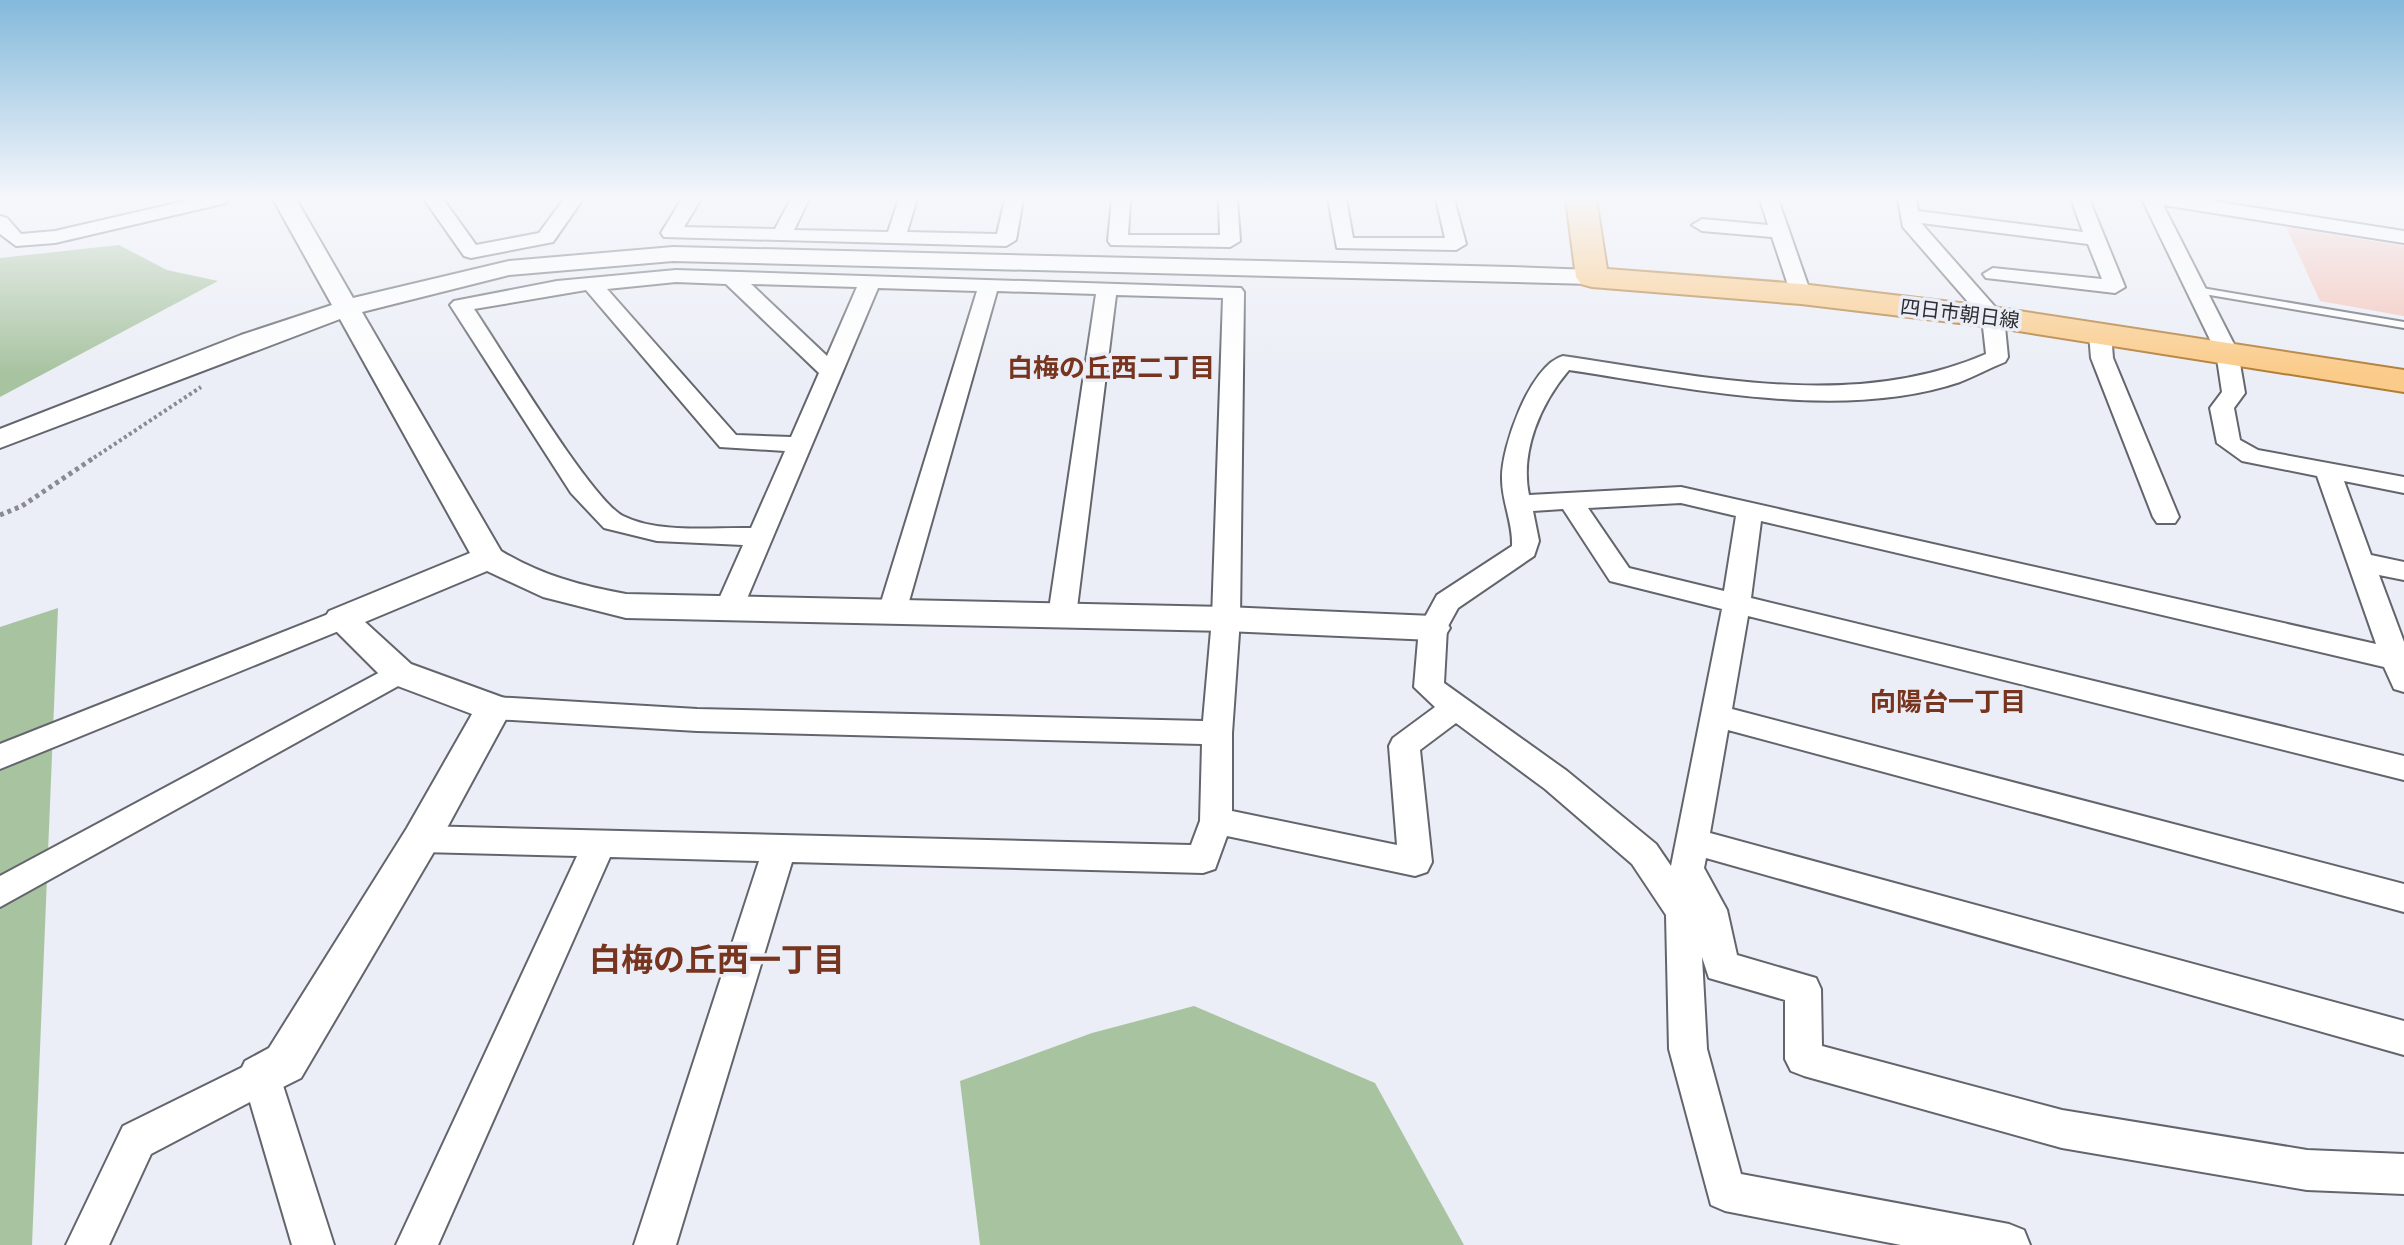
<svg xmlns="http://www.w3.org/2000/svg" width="2404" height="1245" viewBox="0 0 2404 1245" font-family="'Titillium Web','Noto Sans JP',sans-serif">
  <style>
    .forest { fill: #a8c3a0 }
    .building { fill: #f4c4ba }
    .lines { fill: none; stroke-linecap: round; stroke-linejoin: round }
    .service-casing { stroke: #62656c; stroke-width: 4 }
    .minor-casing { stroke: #62656c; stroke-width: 4 }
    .tertiary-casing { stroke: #62656c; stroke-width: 4 }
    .primary-casing { stroke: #b17d37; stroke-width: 4 }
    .path-far1 { stroke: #898b91; stroke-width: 4; stroke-dasharray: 3 3; stroke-linecap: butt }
    .path { stroke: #898b91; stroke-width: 5; stroke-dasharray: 4 4; stroke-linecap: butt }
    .service { fill: #fff; fill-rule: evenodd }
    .minor { fill: #fff; fill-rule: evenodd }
    .tertiary { fill: #fff; fill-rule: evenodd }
    .primary { fill: #fbcb89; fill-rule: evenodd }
    .labels { text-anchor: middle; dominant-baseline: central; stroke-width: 7; stroke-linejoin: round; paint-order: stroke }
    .far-street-label { font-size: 20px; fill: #2c2e31; stroke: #ebeef6 }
    .neighbourhood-label { font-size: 26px; font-weight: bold; fill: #77341e; stroke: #ebeef6 }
    .near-neighbourhood-label { font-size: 32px; font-weight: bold; fill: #77341e; stroke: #ebeef6 }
  </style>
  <rect width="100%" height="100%" fill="#ebeef6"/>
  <g class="forest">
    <polygon points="119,245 167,270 218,281 0,397 0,258"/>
    <polygon points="58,608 32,1245 0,1245 0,627"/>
    <polygon points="1194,1006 1375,1083 1464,1245 980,1245 960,1081 1092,1033"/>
  </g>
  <polygon class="building" points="2286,227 2404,246 2404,316 2320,301"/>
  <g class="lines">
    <defs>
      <polygon id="service" points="2196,287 2404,322 2404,328 2192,292 2192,288"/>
      <g id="minor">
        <polygon points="194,199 228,199 226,203 55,243 16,246 0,234 0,216 7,218 21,234 55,231"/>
        <polygon points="424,199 443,199 476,245 539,233 564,199 583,199 553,242 471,258 464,256"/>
        <polygon points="682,199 701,199 684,227 775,229 791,199 809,199 794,230 888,232 899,199 917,199 907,232 997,234 1005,199 1023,199 1016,240 1006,246 664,237 661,233"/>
        <polygon points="1112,199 1130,199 1128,235 1220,235 1219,199 1237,199 1240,241 1230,247 1111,245 1108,241"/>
        <polygon points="1328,199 1346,199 1353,238 1445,238 1436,199 1454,199 1466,244 1456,250 1337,248"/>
        <polygon points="1760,199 1778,199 1811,294 1808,298 1794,298 1791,294 1772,237 1702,231 1692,225 1702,219 1768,225"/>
        <path d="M1898,199H1916L1918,211L2083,232L2071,199H2089L2125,287L2115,293L1986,278L1983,274L1993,268L2102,279L2088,244L1921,223L2004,317L2008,357L2005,362C1990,368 1975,376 1960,382C1841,422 1689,388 1569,370C1540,404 1520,452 1529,495L1681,487L2376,644L2317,476L2242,461L2217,443L2210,408L2222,392L2216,352L2142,199H2199L2404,231V243L2163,205L2238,352L2245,393L2234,408L2240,440L2258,450L2404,477V493L2344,481L2371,555L2404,562V580L2379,575L2404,642V692L2394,689L2384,667L1761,521L1751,598L2404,756V780L1748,616L1732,709L2404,884V912L1728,730L1710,833L2404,1021V1055L1706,858L1704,868L1727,910L1737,955L1816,978L1821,989L1822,1046L2062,1110L2307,1150L2404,1154V1194L2307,1190L2062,1148L1804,1076L1791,1071L1785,1059V1000L1709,978L1702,957L1707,1049L1741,1174L2009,1224L2024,1230L2030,1245H1901L1725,1211L1711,1205L1669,1049L1666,915L1632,864L1545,789L1456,723L1420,750L1432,862L1427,872L1415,876L1227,836L1215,869L1203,873L792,862L676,1245H634L759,861L610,857L438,1245H396L577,856L421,852L409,848L405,839L409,830L421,826L1191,845L1200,821L1202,744L697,731L494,719L483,716L479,708L483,700L494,697L697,709L1203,721L1212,619L1223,298L1116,295L1076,616L1072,623L1062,626L1052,623L1048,616L1096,294L997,291L906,612L902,619L892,622L882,619L878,612L977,291L878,288L743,608L739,615H719L715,608L743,545L657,541L604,528L571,493L450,305L454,301L557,281L676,270L1241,288L1244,292L1240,619L1232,733V811L1397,845L1389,746L1393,738L1435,707L1414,687L1419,628L1437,595L1512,546C1513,523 1502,502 1502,479C1501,448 1530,365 1563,356C1702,376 1852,412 1986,354L1982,318L1903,227ZM676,282L726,284L819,373L791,437L736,435L607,289ZM751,284L857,287L827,356ZM586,290L720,447L785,451L751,528C712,527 659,534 623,516C591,500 500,347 474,309ZM1681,503L1736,516L1724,591L1629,568L1588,508ZM1563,509L1610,581L1722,609L1671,866L1656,844L1567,771L1444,683L1447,628L1458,608L1534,556L1539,541L1533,511Z"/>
        <polygon points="2100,326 2111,333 2113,358 2179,517 2175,523 2157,523 2153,517 2091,358 2089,333"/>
        <polygon points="341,609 351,612 355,619 351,626 0,769 0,744"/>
        <polygon points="399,662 409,666 414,673 409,680 0,907 0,876"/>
        <polygon points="261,1058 274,1063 280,1076 334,1245 292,1245 250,1102 151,1154 109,1245 66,1245 123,1126"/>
      </g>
      <path id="tertiary" d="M273,199H296L353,298L509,261L673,247L1511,267L1592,270L1604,277L1592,284L673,261L509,275L362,312L501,551C541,575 581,586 626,594L1226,607L1433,616L1445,620L1450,628L1445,636L1433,640L1226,631L626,618L543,597L487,571L365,622L411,664L507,699L512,708L435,850L301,1078L261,1098L245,1091L238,1076L245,1061L269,1048L407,828L472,714L387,682L324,619L329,611L470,553L340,319L0,448V429L241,335L332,305Z"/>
      <polygon id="primary" points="1566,199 1596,199 1607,269 1801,284 1993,307 2404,370 2404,392 1993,327 1801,304 1592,287 1581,284 1576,277"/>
    </defs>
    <use href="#service" class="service-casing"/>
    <use href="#minor" class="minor-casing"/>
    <use href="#tertiary" class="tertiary-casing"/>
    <use href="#primary" class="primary-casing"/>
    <polyline class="path-far1" points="89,461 201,387"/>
    <polyline class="path" points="0,515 22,506 92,459"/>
    <use href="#service" class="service"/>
    <use href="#minor" class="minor"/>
    <use href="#tertiary" class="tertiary"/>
    <use href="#primary" class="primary"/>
  </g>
  <linearGradient id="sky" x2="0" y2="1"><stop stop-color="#83b9db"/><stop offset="0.53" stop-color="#f6f7fb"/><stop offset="1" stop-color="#f6f7fb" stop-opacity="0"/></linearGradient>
  <rect width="2404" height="374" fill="url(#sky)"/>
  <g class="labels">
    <g class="far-street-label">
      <text transform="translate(1960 313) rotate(7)">四日市朝日線</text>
    </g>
    <g class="neighbourhood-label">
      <text x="1111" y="367">白梅の丘西二丁目</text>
      <text x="1948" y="701">向陽台一丁目</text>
    </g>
    <g class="near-neighbourhood-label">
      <text x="717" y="959">白梅の丘西一丁目</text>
    </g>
  </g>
</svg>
